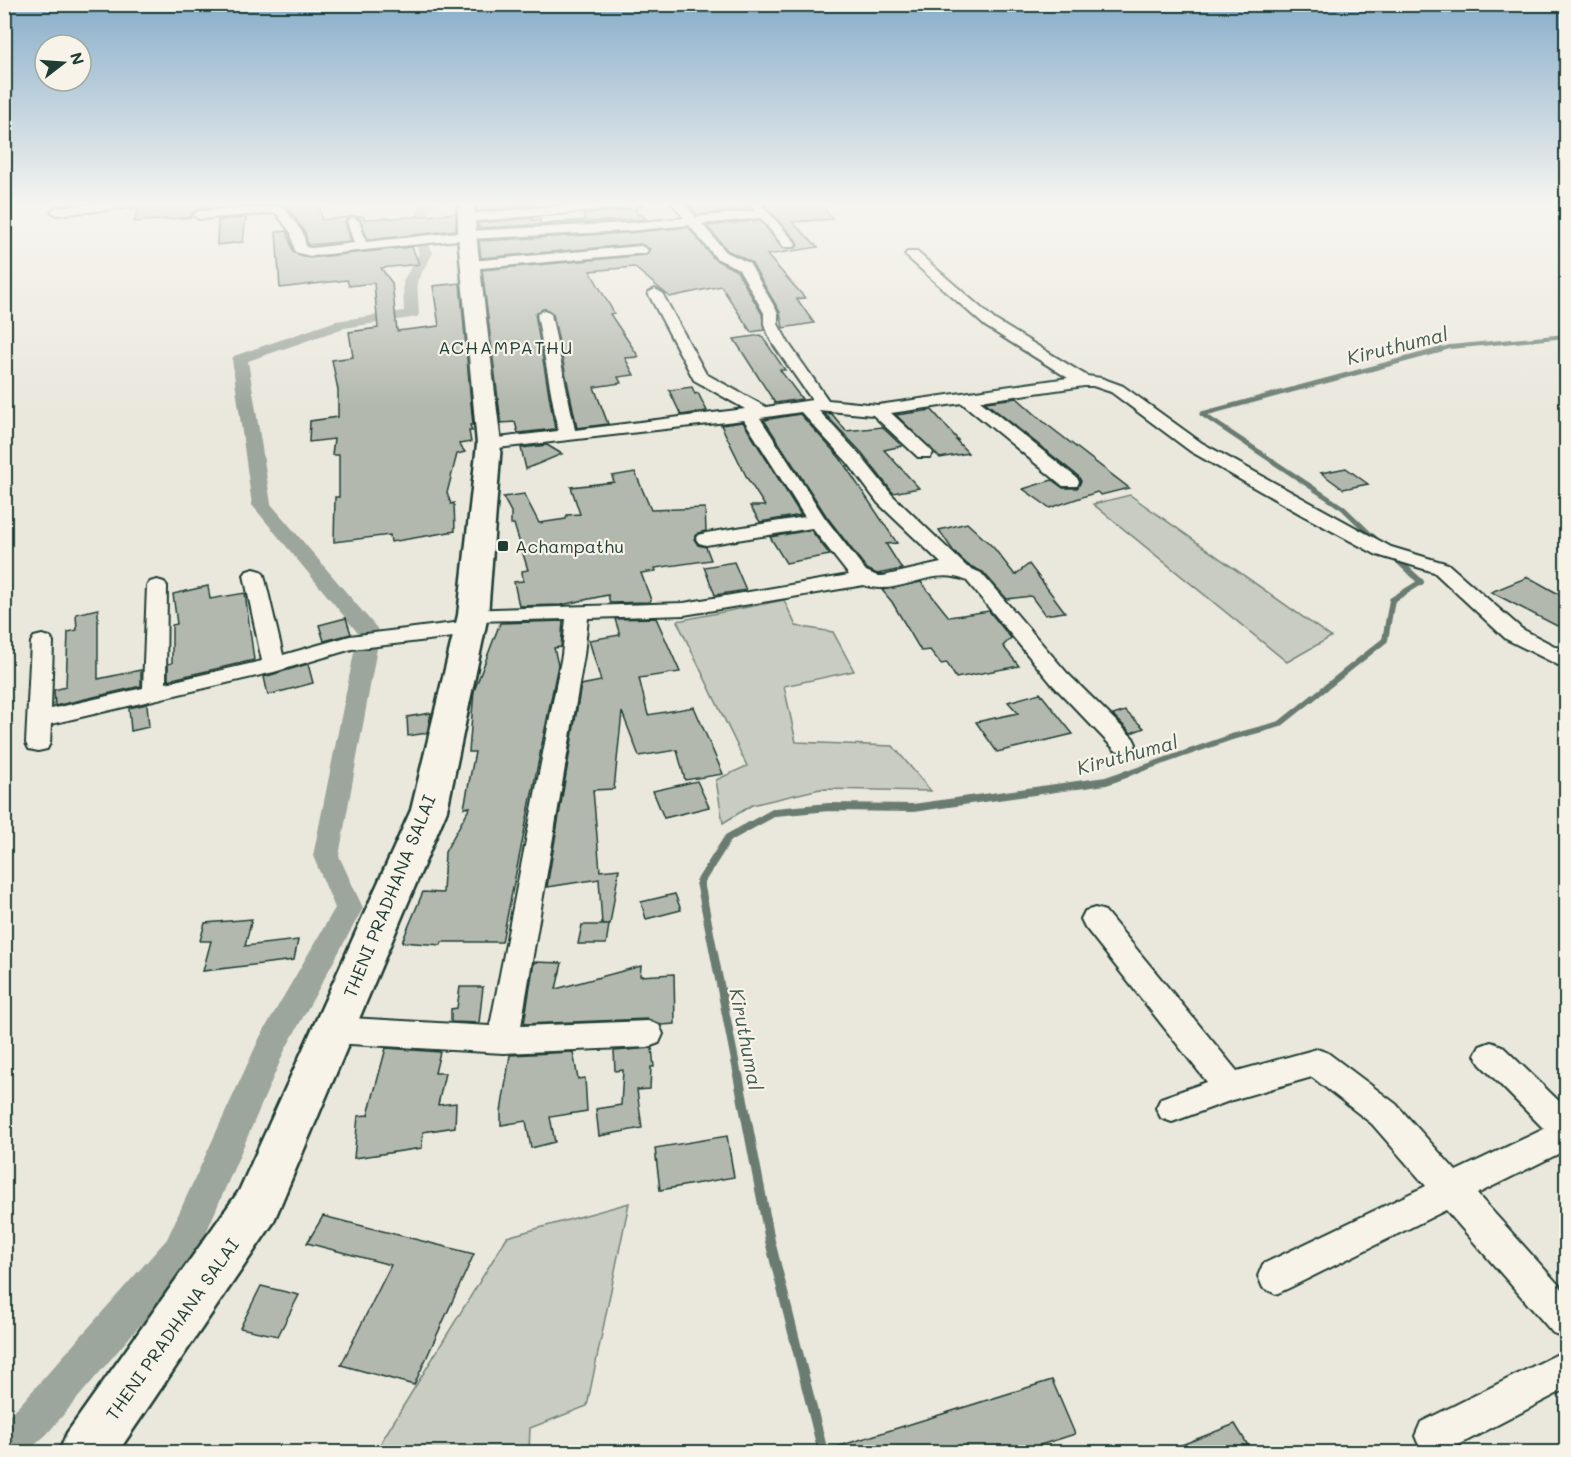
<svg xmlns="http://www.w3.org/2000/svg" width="1571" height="1457" viewBox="0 0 1571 1457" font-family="Mali,sans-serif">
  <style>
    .green { fill: #c8ccc1; stroke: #74847a; stroke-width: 1.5 }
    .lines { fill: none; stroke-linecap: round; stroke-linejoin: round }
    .stream-far4 { stroke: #6a7c72; stroke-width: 4 }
    .stream-far3 { stroke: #6a7c72; stroke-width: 5 }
    .stream-far2 { stroke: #6a7c72; stroke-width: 6 }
    .stream-far1 { stroke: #6a7c72; stroke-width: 8 }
    .stream { stroke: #6a7c72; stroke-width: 10 }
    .canal { fill: #9ca69c; fill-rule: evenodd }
    .building { fill: #b2b8ae; stroke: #1f3d34; stroke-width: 1.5 }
    .street-casing { stroke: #1f3d34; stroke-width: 4 }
    .primary-casing { stroke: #1f3d34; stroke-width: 5 }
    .street { fill: #f7f3e8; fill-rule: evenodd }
    .primary { fill: #f7f3e8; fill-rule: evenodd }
    .poi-dot { fill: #1f3d34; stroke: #f7f3e8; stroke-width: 2 }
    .labels { text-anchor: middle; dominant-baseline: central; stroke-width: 4.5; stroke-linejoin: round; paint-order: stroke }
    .far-quarter-label { font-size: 18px; letter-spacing: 1.5px; fill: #1f3d34; stroke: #f7f3e8 }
    .poi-label { font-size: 18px; fill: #1f3d34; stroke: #f7f3e8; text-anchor: start }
    .street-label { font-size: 18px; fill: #1f3d34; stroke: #f7f3e8 }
    .water-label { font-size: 20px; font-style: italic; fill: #445c53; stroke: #f7f3e8 }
  </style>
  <rect width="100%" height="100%" fill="#eae8dd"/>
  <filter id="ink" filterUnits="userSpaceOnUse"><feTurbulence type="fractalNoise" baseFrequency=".0167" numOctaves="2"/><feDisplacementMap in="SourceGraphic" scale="12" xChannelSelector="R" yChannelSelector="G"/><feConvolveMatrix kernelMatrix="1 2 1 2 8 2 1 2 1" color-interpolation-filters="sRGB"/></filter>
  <g filter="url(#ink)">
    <g class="green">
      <polygon points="1130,495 1331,637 1287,662 1093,504"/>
      <polygon points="784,600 796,626 833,632 854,671 784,686 796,742 893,746 931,791 820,789 752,805 723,823 716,780 747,766 677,621"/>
      <polygon points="629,1203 587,1406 530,1428 529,1452 375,1452 507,1237"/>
    </g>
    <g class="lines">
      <polyline class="stream-far4" points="1435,351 1450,347 1566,336"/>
      <polyline class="stream-far3" points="1374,538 1343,508 1202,414 1441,350"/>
      <g class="stream-far2">
        <polyline points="1373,537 1378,542"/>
        <polyline points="1121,776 1232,737 1280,724 1385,640 1392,600 1421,582 1393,556"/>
      </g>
      <polyline class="stream-far1" points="738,1076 700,882 728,838 775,812 829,807 913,808 1106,781 1126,774"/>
      <polyline class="stream" points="738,1075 770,1241 823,1452"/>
      <polygon class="canal" points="422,203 434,203 422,229 433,253 417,281 419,314 417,317 344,328 248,361 271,504 380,632 339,856 363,908 285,1050 193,1263 47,1434 27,1452 4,1452 4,1419 19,1406 167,1239 260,1037 335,908 313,856 358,633 252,505 232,359 234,356 336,321 404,311 403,281 419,253 410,229"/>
    </g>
    <g class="building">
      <polygon points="141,203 206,203 207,208 198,209 191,214 193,217 134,222"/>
      <polygon points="288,203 319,203 322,220 349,217 345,222 351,241 308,245 305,232 289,210"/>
      <polygon points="476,203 536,203 535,206 477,211"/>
      <polygon points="687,203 746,203 750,209 697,215"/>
      <polygon points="763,203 819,203 833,219 792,222 818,247 767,255 805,298 797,299 814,323 783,328 780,312 751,262 727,250 707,226 760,220 782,248 796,248 798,245 796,240"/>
      <polygon points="636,209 638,215 642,214 646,219 478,228 478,223 532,218 532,220 540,220 540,224 585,220 583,214"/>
      <polygon points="456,213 456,230 368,240 361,220 356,216 364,216 364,219 415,217"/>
      <polygon points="246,218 243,242 217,245 218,220"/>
      <polygon points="688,227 714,259 737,271 762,314 764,330 751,332 721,286 670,297 634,267 590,271 614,313 610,314 639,357 625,358 634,375 618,377 621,383 594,387 608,424 577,428 553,314 545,308 535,314 555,429 518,433 515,422 501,423 482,270 646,255 650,249 641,244 481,258 479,241 628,233"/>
      <polygon points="287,231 293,252 309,258 412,247 419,264 381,268 392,283 397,331 439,326 433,286 460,283 473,425 470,425 472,431 469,431 471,442 459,444 465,452 457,454 447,493 451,504 454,503 455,531 391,542 390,535 334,542 335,497 339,497 339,455 332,455 334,439 309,442 310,421 338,417 338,390 332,360 353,357 349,332 378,328 374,283 349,286 347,280 280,288 276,232"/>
      <polygon points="761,335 785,370 780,370 802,399 775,403 734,339"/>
      <polygon points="692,387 695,394 698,393 707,411 681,415 669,390"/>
      <polygon points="1017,398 1045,423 1129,488 1101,495 1097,492 1050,508 1023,489 1052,480 1063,488 1077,488 1081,481 1078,476 985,402"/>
      <polygon points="932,410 958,440 956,440 968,453 940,458 896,415"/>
      <polygon points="824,413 832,414 846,431 882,427 902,446 884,450 919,488 893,493 862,453"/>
      <polygon points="800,414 840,458 897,543 886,544 902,569 877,574 867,569 827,517 764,420"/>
      <polygon points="743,422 801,515 760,522 750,506 765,506 747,478 721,425"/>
      <polygon points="547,445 562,454 526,469 521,448"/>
      <polygon points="1346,468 1368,484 1343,489 1321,473"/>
      <polygon points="635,472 651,510 705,508 706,531 698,533 694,539 698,545 706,547 711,560 655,568 656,571 641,573 651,600 649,602 610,603 608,595 561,605 519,606 514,582 523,581 522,571 528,570 514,524 511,524 511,512 503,497 524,494 539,523 566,519 567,515 580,514 571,487 614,482 612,476"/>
      <polygon points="967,523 993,547 1015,575 1029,564 1065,612 1045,615 1031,596 1007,599 983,572 968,565 954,552 939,530"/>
      <polygon points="811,530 830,555 786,563 770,537"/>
      <polygon points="734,562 746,590 715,595 704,567"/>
      <polygon points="1528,577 1566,598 1566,622 1557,626 1491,592"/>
      <polygon points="921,582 949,617 989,611 1011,638 1003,646 1019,666 956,678 947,663 941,664 930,650 921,651 892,602 882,590"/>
      <polygon points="208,586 210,599 245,593 254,660 168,680 168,664 172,663 172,625 177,624 173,594"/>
      <polygon points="98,609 98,679 141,670 141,686 55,706 54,690 66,687 68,632 77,630 76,614"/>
      <polygon points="346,618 351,634 324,641 319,625"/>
      <polygon points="656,618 680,672 639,678 648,715 694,707 723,774 685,780 677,750 639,756 622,712 614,789 593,790 600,871 619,869 610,924 602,924 599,879 547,887 581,685 601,681 589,640 620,635 615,619"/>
      <polygon points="563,621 561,647 554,648 558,665 502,942 442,942 441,945 402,942 423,892 443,893 445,852 470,807 464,808 475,752 469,752 474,691 500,623"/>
      <polygon points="308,664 313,683 268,695 264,677"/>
      <polygon points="1040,693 1073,734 997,752 976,722 1018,713 1008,702"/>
      <polygon points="147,704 149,727 131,731 129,708"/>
      <polygon points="1125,711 1144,728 1131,733 1113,715"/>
      <polygon points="431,713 427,733 408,736 407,717"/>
      <polygon points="697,781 709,807 664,818 653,791"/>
      <polygon points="675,894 681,910 646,919 641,902"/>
      <polygon points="252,919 245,946 298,940 294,960 203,971 211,941 200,941 205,923"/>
      <polygon points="582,925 609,925 606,944 578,944"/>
      <polygon points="534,962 562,963 556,989 641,966 640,976 674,974 675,1024 661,1025 648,1019 524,1024"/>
      <polygon points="460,987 483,987 479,1023 451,1022 451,1009 457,1008"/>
      <polygon points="386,1048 440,1052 435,1073 445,1073 438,1105 456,1103 455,1127 423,1132 422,1148 354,1158 358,1116 368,1115"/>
      <polygon points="652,1048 654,1067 651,1067 650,1089 637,1090 642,1128 599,1136 596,1109 621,1105 623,1070 615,1071 614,1051"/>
      <polygon points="573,1052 578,1079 585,1078 587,1111 550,1117 555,1142 531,1148 526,1121 501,1125 501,1112 510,1055"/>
      <polygon points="727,1136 734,1177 660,1190 655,1148"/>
      <polygon points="323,1216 474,1254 414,1385 341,1365 391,1265 307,1243"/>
      <polygon points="261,1286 299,1295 278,1336 240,1328"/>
      <polygon points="1052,1380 1075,1434 1018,1452 834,1452 833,1448"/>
      <polygon points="1235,1424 1252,1452 1166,1452 1166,1451"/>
    </g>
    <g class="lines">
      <defs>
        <g id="street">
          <polygon points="102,203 139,203 133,207 57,215 51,211 57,207"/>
          <polygon points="600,203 643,203 637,207 465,222 459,218 465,214"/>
          <path d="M672,203H684L696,217L755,211L748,203H760L794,241L796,244L794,247H784L761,218L702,224L726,252L749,263L778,313V324L789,344L828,400L878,405L1068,378L985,326L905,255L907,252H917L995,320L1087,376L1101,378L1123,386L1202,443L1391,547L1448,564L1522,629L1566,652V667L1558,665L1506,639L1434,572L1377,555L1304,516L1190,451L1111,392L1093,386H1084L980,401L1077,478L1079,482L1077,486H1063L962,403L891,413L930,449L933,453L930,457H918L873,415L818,410L860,455L892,495L967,567L981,573L1067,673L1133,738L1136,744L1133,750L1124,752L1115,750L1051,683L967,581C932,564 898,598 864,585L684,615L588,618L584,655L521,1026L648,1021L659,1025L663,1034L659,1043L648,1047L503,1053L333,1043L322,1039L318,1030L322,1021L333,1017L490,1026L562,655L566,619L473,621L465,620L462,615L465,610L684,603L849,575L812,528L706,545L699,543L696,539L699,535L706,533L805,517L744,420L489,449L483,448L480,444L483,440L489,439L558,431L537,314L544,310L551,314L575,430L745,409L694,380L648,293L655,289L662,293L706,374L766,407L812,400L773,344L764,324V313L739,269L716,258L689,225L628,231L467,239L310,256L295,252L291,233L276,213L199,219L193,215L199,211L283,206L303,233L306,247L311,248L354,243L347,221L353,217L359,221L366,242L467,231L628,223L684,218ZM801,412L848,463L878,503L941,563L883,576H877L866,571L825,518L760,418Z"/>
          <polygon points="641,246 648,250 646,253 470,269 463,265 470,261"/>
          <polygon points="254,569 261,571 264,575 283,655 350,636 470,621 478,623 481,628 478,633 470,635 352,649 274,672 51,724 50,743 47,749 38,751 29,749 26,743 31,642 34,637 42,635 50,637 53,642 51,709 143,688 147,586 150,582 157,580 164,582 167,586 166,683 262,661 244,575 247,571"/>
          <polygon points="1095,908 1105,911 1237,1071 1317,1049 1328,1053 1396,1104 1456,1171 1544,1129 1480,1064 1475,1055 1480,1046 1491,1042 1502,1046 1566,1108 1566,1150 1477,1194 1566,1293 1566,1338 1553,1333 1446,1210 1289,1288 1276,1294 1263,1288 1258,1276 1263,1264 1426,1186 1372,1124 1312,1077 1232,1100 1172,1122 1161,1118 1156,1108 1161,1098 1207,1082 1085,927 1081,919 1085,911"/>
          <polygon points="1566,1350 1566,1389 1449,1450 1443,1452 1421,1450 1415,1436 1421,1422"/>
        </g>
        <polygon id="primary" points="458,203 474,203 476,235 501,444 488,615 447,810 273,1223 118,1452 59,1452 67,1433 239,1191 411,810 458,615 477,444 458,235"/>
      </defs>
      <use href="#street" class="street-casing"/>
      <use href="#primary" class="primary-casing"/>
      <use href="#street" class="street"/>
      <use href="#primary" class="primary"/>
    </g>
  </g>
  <linearGradient id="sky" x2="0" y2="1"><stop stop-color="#89aeca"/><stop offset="0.5" stop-color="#f6f5f0"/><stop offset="1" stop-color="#f6f5f0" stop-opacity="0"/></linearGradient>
  <rect width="1571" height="407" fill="url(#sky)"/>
  <rect class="poi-dot" x="497" y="540" width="12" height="12" rx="3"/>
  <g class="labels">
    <g class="far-quarter-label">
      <text x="506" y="347">ACHAMPATHU</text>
    </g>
    <g class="poi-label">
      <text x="515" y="546">Achampathu</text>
    </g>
    <g class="street-label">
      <text transform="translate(389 896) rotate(-68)">THENI PRADHANA SALAI</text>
      <text transform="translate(172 1329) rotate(-55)">THENI PRADHANA SALAI</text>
    </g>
    <g class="water-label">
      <text transform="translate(1397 345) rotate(-14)">Kiruthumal</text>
      <text transform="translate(1127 754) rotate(-15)">Kiruthumal</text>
      <text transform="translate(747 1039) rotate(79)">Kiruthumal</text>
    </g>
  </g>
  <rect width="1571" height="1457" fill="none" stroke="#f7f3e8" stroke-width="24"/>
  <rect x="12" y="12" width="1547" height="1433" fill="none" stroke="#1f3d34" stroke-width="2" filter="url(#ink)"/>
  <g transform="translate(63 63) rotate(73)"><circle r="28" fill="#f7f3e8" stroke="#a1aaa0" stroke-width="1.5"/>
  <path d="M0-4.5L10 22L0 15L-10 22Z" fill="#1f3d34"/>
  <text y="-9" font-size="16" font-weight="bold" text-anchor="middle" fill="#1f3d34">N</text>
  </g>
</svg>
